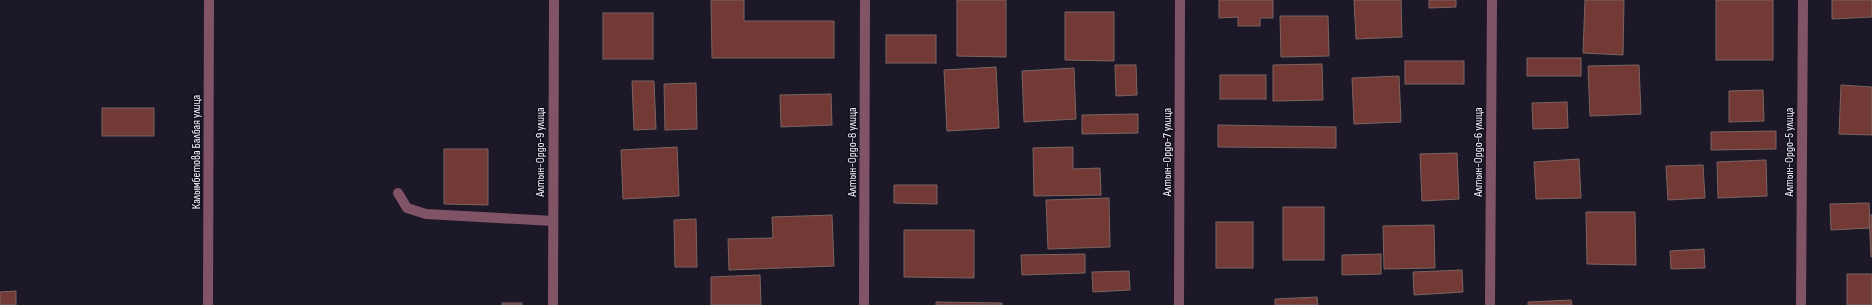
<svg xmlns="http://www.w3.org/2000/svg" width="1872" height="305" viewBox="0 0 1872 305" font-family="'Sofia Sans Condensed',sans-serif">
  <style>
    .building { fill: #723935; stroke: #7a6562 }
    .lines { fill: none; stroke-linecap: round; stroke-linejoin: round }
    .minor { stroke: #805466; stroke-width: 10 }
    .labels { text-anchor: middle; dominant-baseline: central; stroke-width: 3; stroke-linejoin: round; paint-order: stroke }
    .street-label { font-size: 12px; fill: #f4f1fb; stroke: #140f1d }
  </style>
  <rect width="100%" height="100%" fill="#1d1827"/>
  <g class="building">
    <polygon points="711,0 744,0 744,21 834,21 834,58 712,58"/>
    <polygon points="957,0 1006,0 1006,57 957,56"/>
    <polygon points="1219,0 1273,0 1273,18 1260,18 1260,26 1238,26 1238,17 1219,18"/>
    <polygon points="1354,0 1401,0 1402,37 1356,39"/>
    <polygon points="1429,0 1456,0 1456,7 1429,8"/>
    <polygon points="1585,0 1624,0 1623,55 1583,53"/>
    <rect x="1716" y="0" width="57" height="60"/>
    <polygon points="1832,0 1872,0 1872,17 1832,19"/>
    <polygon points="1065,12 1114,12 1114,61 1065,60"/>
    <rect x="603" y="13" width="50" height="46"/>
    <polygon points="1280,16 1328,16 1329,56 1281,57"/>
    <rect x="886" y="35" width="50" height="28"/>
    <rect x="1527" y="58" width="54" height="18"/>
    <rect x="1405" y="61" width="59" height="23"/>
    <polygon points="1322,64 1323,100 1273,101 1273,65"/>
    <polygon points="1115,65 1136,65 1137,95 1116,96"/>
    <polygon points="1639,65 1641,114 1590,116 1588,66"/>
    <polygon points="996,67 999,128 947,131 944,70"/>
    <polygon points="1074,68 1076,119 1024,122 1022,71"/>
    <rect x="1220" y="75" width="46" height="24"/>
    <polygon points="1399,76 1401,122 1354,124 1352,78"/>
    <polygon points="632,81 654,81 656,129 634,130"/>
    <polygon points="696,83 697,129 665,130 664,84"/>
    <polygon points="1841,85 1872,87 1872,135 1839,134"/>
    <polygon points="1763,90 1764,121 1729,122 1729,91"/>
    <polygon points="831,94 832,125 781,127 780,95"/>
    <polygon points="1567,102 1568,128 1533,129 1532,103"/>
    <rect x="102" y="108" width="52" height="28"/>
    <polygon points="1138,114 1138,133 1082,134 1082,115"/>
    <polygon points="1218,125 1336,127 1336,148 1218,147"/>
    <polygon points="1776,131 1776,149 1711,150 1711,132"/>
    <polygon points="677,147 679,196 623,199 621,150"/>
    <polygon points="1073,147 1073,169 1100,168 1101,195 1034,196 1033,148"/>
    <polygon points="444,149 488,149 488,205 444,204"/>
    <polygon points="1457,153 1459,199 1422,201 1420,154"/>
    <polygon points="1579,159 1581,198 1536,199 1534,162"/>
    <polygon points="1766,160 1767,196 1718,198 1717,162"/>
    <polygon points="1703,165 1705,198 1668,200 1666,166"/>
    <polygon points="894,185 937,185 937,204 894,203"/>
    <polygon points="1109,198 1110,247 1048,249 1046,200"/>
    <polygon points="1869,203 1870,228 1831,230 1830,204"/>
    <rect x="1283" y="207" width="41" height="53"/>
    <polygon points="1586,212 1635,212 1636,265 1587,264"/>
    <polygon points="832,215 834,266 729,270 728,239 773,238 772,217"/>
    <polygon points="1869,215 1872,215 1872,257 1871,257"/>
    <polygon points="696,219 697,267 675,267 674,220"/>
    <rect x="1216" y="222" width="37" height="46"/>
    <polygon points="1434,225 1435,268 1384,269 1383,226"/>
    <polygon points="904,230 974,230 974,278 904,277"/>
    <polygon points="1704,249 1705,268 1671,269 1670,251"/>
    <polygon points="1085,254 1085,273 1022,275 1021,255"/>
    <polygon points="1381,254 1381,274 1342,275 1342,255"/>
    <polygon points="1462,270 1463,292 1414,295 1413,272"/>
    <polygon points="1129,271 1130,290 1093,292 1092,272"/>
    <rect x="1847" y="274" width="25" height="31"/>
    <polygon points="760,275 761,305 711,305 711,277"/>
    <polygon points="16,291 16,305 0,305 0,292"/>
    <polygon points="1317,297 1318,305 1275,305 1275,299"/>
    <polygon points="1571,300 1572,305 1528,305 1528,302"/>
    <polygon points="936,302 1002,303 1002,305 936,305"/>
    <rect x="502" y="303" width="20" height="2"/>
  </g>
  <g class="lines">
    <g class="minor">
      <polyline points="398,193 407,208 426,214 553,221"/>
      <polyline points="208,305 209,0"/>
      <polyline points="553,305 554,0"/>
      <polyline points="864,305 865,0"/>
      <polyline points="1179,305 1180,0"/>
      <polyline points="1490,305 1492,0"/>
      <polyline points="1801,305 1803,0"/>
    </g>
  </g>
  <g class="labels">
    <g class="street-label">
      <text transform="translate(196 152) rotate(-90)">Калымбетова Балбая улица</text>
      <text transform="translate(540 152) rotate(-90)">Алтын-Ордо-9 улица</text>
      <text transform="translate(852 152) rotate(-90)">Алтын-Ордо-8 улица</text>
      <text transform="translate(1167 152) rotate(-90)">Алтын-Ордо-7 улица</text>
      <text transform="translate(1478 152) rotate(-90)">Алтын-Ордо-6 улица</text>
      <text transform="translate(1789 152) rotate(-90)">Алтын-Ордо-5 улица</text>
    </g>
  </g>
</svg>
